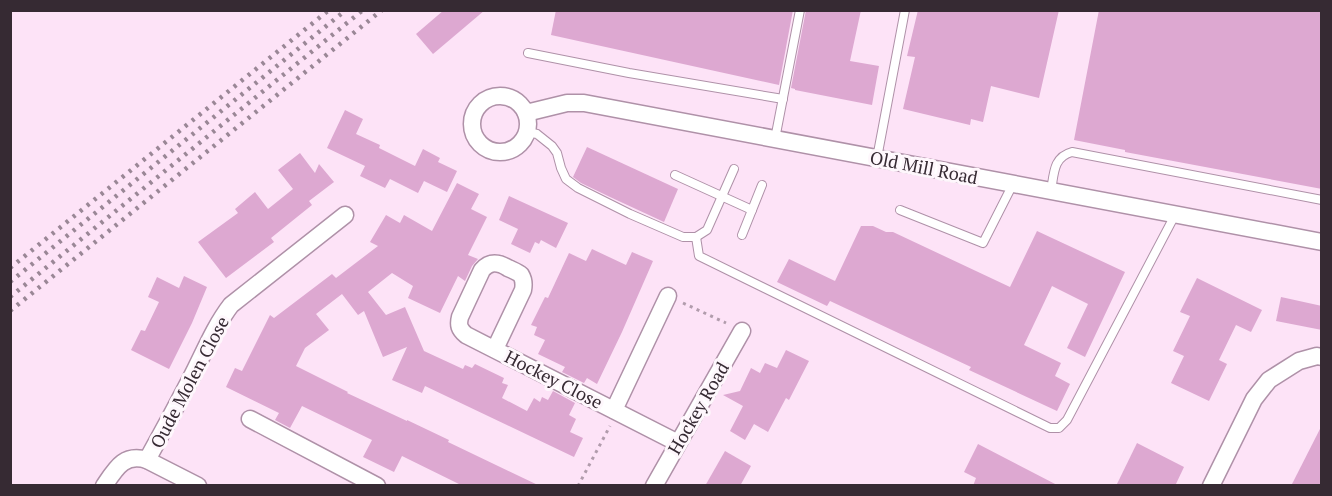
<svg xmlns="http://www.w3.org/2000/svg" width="1332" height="496" viewBox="0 0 1332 496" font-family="'PT Serif',serif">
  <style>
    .building { fill: #dda8d1 }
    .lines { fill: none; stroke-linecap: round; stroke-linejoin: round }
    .lane-casing { stroke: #af91a8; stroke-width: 10 }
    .street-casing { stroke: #af91a8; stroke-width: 19 }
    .path { stroke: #b19cac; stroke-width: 3; stroke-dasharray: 3 4.5; stroke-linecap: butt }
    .lane { stroke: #fff; stroke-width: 8 }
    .street { stroke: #fff; stroke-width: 16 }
    .rail { stroke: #9a8796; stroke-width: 4.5; stroke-dasharray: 3 6; stroke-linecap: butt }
    .labels { text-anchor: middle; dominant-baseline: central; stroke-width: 6; stroke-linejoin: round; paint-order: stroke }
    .street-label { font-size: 18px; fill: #362a33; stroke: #fef7fc }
  </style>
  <rect width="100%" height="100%" fill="#fde3f7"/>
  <g class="building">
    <polygon points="444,10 485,10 433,54 416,34"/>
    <polygon points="556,10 793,10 779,85 551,35"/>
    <polygon points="806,10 861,10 850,61 879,66 872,105 795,90 795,89 791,88"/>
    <polygon points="918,10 1059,10 1039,98 991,86 983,122 971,119 970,125 903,109 915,57 907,56"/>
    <polygon points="1099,10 1322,10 1322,189 1125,152 1125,150 1074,140"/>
    <polygon points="345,110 363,119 356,134 380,145 379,148 415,166 423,149 440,158 438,162 457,171 447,192 424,181 418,193 390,179 385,188 360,176 365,166 327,148"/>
    <polygon points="587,147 678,189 664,222 610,197 581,183 573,177"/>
    <polygon points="300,153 315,173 319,164 334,182 309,201 312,205 271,238 274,242 226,278 198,242 238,213 235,209 255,192 268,209 293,189 278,170"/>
    <polygon points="457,183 479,194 471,209 487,217 468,255 478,259 472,266 465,281 458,276 440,313 408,298 413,286 392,273 368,292 386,315 405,307 424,351 463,369 465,365 472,368 475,364 504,378 502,383 508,385 502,398 527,411 534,398 540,402 542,397 548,400 553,391 575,403 569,415 576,419 570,432 583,438 574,457 425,386 422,393 392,380 407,347 383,357 364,311 358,315 342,294 316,314 329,330 305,348 296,366 348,392 347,393 407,421 407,420 449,440 448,442 540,486 463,486 402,456 394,472 363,457 372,440 302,406 290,428 275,420 279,413 226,387 235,368 242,371 270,315 274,318 332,274 336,278 378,246 370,242 386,215 400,223 404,215 432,231"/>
    <polygon points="509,196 568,223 556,248 541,240 539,244 535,242 530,253 511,244 518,229 499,220"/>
    <polygon points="861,226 873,226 886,232 893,232 1010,287 1037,231 1125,272 1085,357 1067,348 1088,304 1052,286 1024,345 1061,363 1055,376 1070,384 1057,411 969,370 971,367 830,301 827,306 777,282 789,259 835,281"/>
    <polygon points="592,249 626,265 632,252 653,261 622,332 597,384 587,378 584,383 562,372 565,367 538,354 545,340 534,335 537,327 531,325 545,297 548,298 569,253 586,261"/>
    <polygon points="184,276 207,287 192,323 169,369 131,350 141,330 145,331 159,302 148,297 157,277 179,288"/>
    <polygon points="1197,278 1262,310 1251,332 1236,325 1219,360 1227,364 1209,401 1171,383 1184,356 1173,351 1190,316 1180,312"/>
    <polygon points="1281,297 1322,306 1322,330 1276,321"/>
    <polygon points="786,350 809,361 789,400 786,398 768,432 754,424 745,440 730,431 743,406 723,395 740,391 751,368 760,373 765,363 777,368"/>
    <polygon points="1322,425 1322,486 1291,486"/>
    <polygon points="1137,443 1184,467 1175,486 1116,486"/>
    <polygon points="978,444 1059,486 973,486 976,478 964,472"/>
    <polygon points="725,451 751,466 740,486 705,486"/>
  </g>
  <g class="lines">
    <defs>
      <g id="lane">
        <polyline points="528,53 629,73 783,99"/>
        <polyline points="528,132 537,134 552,146 557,153 561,168 566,179 578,188 630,214 683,237 696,237 707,230 734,169"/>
        <polyline points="775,139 800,10"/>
        <polyline points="877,158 905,10"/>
        <polyline points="675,175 752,210"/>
        <path d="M1051,191C1054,174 1053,157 1072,152L1322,200"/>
        <polyline points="900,210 983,243 1013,184"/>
        <polyline points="742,235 762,185"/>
        <polyline points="696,237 699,256 1050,428 1059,428 1067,420 1175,215"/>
      </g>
      <g id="street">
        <circle cx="500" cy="124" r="28"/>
        <polyline points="526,113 567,103 584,103 1322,242"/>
        <path d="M495,349L523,290C524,285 524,280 521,275C518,272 512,270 508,268C498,262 490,261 482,270L460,317C458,325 459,329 466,335L678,443"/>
        <polyline points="614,410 668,296"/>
        <polyline points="250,419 377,486"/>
        <path d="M147,460C162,433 177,405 191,378C204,353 214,327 231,305L345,215"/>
        <path d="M104,486C116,468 124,453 147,460L198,486"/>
        <polyline points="654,486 742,331"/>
        <polyline points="1211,486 1254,399 1269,380 1299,361 1317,356 1322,357"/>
      </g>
    </defs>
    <use href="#lane" class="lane-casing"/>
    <use href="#street" class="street-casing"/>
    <g class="path">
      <polyline points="683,303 726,323"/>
      <polyline points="578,486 610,426"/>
    </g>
    <use href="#lane" class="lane"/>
    <use href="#street" class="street"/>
    <g class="rail">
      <polyline points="10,268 329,10"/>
      <polyline points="10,282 346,10"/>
      <polyline points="10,297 363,10"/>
      <polyline points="10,311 382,10"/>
    </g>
  </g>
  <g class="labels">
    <g class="street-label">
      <text transform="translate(924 167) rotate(11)">Old Mill Road</text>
      <text transform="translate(554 379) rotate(27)">Hockey Close</text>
      <text transform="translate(189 382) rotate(-62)">Oude Molen Close</text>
      <text transform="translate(698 408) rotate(-60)">Hockey Road</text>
    </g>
  </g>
  <rect width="1332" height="496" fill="none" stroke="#362a33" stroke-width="24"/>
</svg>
